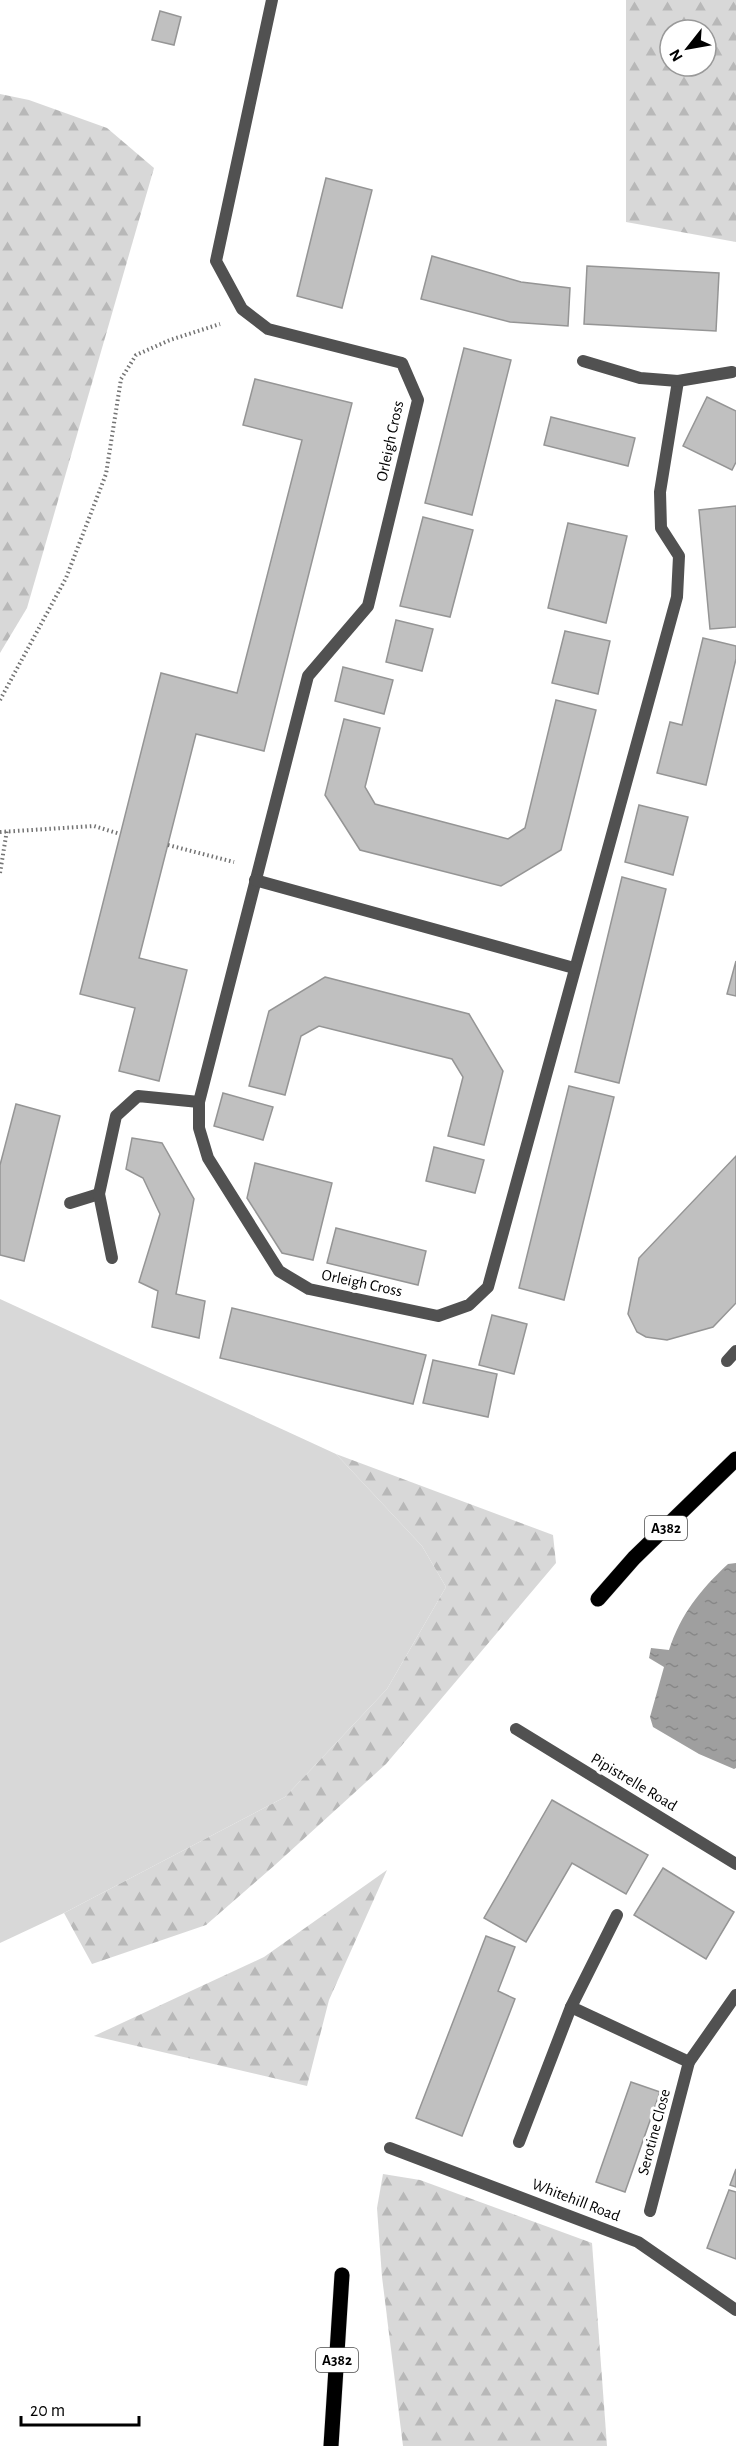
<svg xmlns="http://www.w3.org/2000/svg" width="736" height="2446" viewBox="0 0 736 2446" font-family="'Alegreya Sans',sans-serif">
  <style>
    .grass { fill: #d8d8d8 }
    .forest { fill: url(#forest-firs); fill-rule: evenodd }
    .water { fill: url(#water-ripples) }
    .building { fill: #c0c0c0; stroke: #959595; stroke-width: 1.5 }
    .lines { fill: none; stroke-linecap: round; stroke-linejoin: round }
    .primary-casing { stroke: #dbdbdb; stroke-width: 16 }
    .path { stroke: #737373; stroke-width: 4; stroke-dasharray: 1.5 3; stroke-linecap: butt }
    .service { stroke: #515151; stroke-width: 12 }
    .minor { stroke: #515151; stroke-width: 12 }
    .primary { stroke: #000; stroke-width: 15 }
    .labels { text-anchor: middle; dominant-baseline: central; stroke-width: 6; stroke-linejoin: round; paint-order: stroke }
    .shield { fill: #fff; stroke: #4c4c4c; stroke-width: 1.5 }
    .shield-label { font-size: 15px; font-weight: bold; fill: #000 }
    .street-label { font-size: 16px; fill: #000; stroke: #fff }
  </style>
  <defs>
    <pattern id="forest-firs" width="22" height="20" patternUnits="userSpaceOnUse" patternTransform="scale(1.5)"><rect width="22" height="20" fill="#d8d8d8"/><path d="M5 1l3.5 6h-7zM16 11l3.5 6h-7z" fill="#b8b8b8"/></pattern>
    <pattern id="water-ripples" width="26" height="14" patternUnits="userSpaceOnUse" patternTransform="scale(1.5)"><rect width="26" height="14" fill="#9f9f9f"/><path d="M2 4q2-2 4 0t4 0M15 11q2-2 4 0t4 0" fill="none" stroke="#878787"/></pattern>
  </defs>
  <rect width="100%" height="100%" fill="#fff"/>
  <polygon class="grass" points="0,1299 336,1454 422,1546 446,1587 387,1689 285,1797 64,1913 0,1943"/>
  <g class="forest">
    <path d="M626,0H736V242L626,222ZM670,30H706V66H670Z"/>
    <polygon points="0,94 29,100 107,128 154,168 27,608 0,653"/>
    <polygon points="336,1454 553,1535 556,1563 386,1764 275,1865 206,1925 92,1964 64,1913 285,1797 387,1689 446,1587 422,1546"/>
    <polygon points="387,1870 329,2000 307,2086 94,2036 264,1957"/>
    <polygon points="383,2174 420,2180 592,2243 607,2446 403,2446 382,2277 377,2208"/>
  </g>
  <path class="water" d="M736,1563V1768L734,1769L699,1754L653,1727L650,1717L664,1667L649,1658L651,1648L669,1650C681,1614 700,1590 728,1564Z"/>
  <g class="building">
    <polygon points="160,11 181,17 174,45 152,40"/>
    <polygon points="326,178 372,190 342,308 297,296"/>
    <polygon points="432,256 521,282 570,288 568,326 510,322 421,299"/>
    <polygon points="587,266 719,273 716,331 584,324"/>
    <polygon points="464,348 511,360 472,515 425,503"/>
    <polygon points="255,379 352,403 264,751 196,734 139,958 187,970 159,1081 119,1071 135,1008 80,994 161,673 237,693 302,440 243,425"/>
    <polygon points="707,397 736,411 736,462 732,470 683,446"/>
    <polygon points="551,417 635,438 628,466 544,445"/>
    <polygon points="736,506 736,627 710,629 699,510"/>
    <polygon points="423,517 473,530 450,617 400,606"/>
    <polygon points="568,523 627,536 606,623 548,608"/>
    <polygon points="396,620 433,629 422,671 386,662"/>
    <polygon points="565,631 610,641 598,694 552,683"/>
    <polygon points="703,638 736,646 736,659 706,785 657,773 670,722 682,725"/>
    <polygon points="343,667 393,680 384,714 335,701"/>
    <polygon points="556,700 596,710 561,850 501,886 360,850 325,795 344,719 380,728 365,787 375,804 508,839 525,828"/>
    <polygon points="639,805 688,817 673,875 625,862"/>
    <polygon points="622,877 666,889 619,1083 575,1072"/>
    <polygon points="736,961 736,996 727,994"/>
    <polygon points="325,977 469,1014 503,1071 484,1145 448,1136 463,1077 452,1059 319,1026 301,1036 285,1095 249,1086 269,1011"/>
    <polygon points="569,1086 614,1097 564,1300 519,1288"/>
    <polygon points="223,1093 273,1107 263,1140 214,1126"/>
    <polygon points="16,1104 60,1116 24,1261 0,1255 0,1165"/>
    <polygon points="132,1138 162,1143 194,1199 176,1294 205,1301 199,1338 152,1327 158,1291 139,1282 160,1214 143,1178 126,1169"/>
    <polygon points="434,1147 484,1160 475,1193 426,1181"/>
    <polygon points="736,1156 736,1303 713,1327 667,1340 646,1337 637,1332 628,1314 639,1258"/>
    <polygon points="255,1163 332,1183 313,1260 282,1253 247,1198"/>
    <polygon points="336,1228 426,1251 418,1285 327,1263"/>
    <polygon points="232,1308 426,1355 413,1404 220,1358"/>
    <polygon points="492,1315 527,1324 514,1374 479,1365"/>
    <polygon points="433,1360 497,1374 488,1417 423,1403"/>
    <polygon points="552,1800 648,1855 626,1894 572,1863 526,1942 484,1918"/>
    <polygon points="663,1868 734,1912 706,1959 634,1915"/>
    <polygon points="486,1936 515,1947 498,1991 515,1999 462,2136 416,2118"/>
    <polygon points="631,2082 660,2092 625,2192 596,2182"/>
    <polygon points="736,2169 736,2187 730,2185"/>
    <polygon points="729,2190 736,2192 736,2259 707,2248"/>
  </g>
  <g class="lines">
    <defs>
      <g id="primary">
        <polyline points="598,1599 634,1558 736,1459"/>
        <polyline points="331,2446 342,2275"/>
      </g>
    </defs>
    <use href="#primary" class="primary-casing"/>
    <g class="path">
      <polyline points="0,700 66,578 106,474 121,379 136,355 170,340 220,324"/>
      <polyline points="0,832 94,826 120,834"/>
      <polyline points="168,845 234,862"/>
      <polyline points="0,873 7,830"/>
    </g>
    <g class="service">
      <polyline points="70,1203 99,1194"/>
      <polyline points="112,1258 99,1194 116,1116 138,1096 199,1102"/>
      <polyline points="727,1361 736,1351"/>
    </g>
    <g class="minor">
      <polyline points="272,0 216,261 242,309 268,329 402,363 418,400 368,606 308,676 199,1102 199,1128 208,1158 279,1271 309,1289 438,1316 469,1305 488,1287 677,597 679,556 661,528 660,492 678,381"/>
      <polyline points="583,361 640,378 678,381 732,372"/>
      <polyline points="255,880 574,968"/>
      <polyline points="516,1729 736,1864"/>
      <polyline points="571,2007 689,2062"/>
      <polyline points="519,2142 571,2007 617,1915"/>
      <polyline points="390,2148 638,2242 736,2310"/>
      <polyline points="650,2211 689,2062 736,1995"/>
    </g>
    <use href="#primary" class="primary"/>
  </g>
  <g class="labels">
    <g class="shield">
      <rect x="645" y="1516" width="42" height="24" rx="4.5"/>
      <rect x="316" y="2348" width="42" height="24" rx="4.5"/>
    </g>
    <g class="shield-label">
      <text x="666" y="1528">A382</text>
      <text x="337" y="2360">A382</text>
    </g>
    <g class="street-label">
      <text transform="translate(390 441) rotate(-78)">Orleigh Cross</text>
      <text transform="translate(362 1283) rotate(12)">Orleigh Cross</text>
      <text transform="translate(634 1782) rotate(31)">Pipistrelle Road</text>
      <text transform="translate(654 2132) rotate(-75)">Serotine Close</text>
      <text transform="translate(576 2200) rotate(21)">Whitehill Road</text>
    </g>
  </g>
  <g transform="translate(688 48) rotate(239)"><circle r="28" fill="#ffffff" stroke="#999999" stroke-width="1.5"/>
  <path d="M0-4.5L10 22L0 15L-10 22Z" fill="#000000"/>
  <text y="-9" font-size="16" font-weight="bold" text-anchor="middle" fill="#000000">N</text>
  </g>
  <path d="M21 2416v9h118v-9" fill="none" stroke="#000000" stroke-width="3"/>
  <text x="30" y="2416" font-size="18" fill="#000000" stroke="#ffffff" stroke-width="4.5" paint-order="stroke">20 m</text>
</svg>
